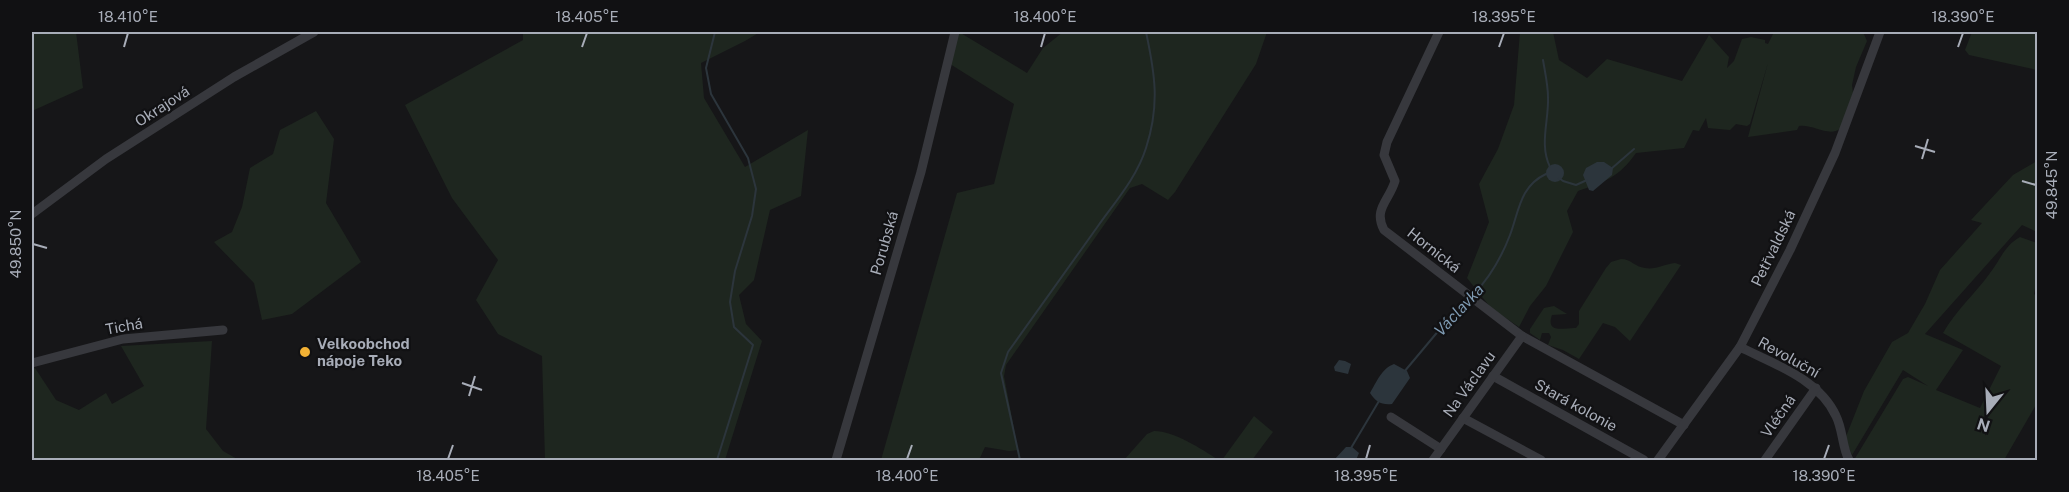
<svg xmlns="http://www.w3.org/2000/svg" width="2069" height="492" viewBox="0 0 2069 492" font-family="'Public Sans',sans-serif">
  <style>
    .green { fill: #1e261f }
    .water { fill: #2c353c }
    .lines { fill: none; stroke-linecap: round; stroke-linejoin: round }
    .stream { stroke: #2c353c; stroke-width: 2 }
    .minor { stroke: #37383d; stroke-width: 9 }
    .ticks { fill: none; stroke: #a8adb8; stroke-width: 2 }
    .poi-dot { fill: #f2b134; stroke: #111113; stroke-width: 2 }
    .labels { text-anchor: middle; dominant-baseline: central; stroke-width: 4.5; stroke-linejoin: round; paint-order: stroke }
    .street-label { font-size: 15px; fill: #a8adb8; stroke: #111113 }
    .poi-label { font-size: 15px; font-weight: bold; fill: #a8adb8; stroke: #111113; text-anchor: start }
    .water-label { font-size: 16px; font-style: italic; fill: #7f9bb3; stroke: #111113 }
    .neatline { fill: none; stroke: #a8adb8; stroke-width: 2 }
    .ticks-label { font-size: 15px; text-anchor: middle; fill: #a8adb8 }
  </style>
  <rect width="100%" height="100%" fill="#161618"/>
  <g class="green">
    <polygon points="32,32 76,32 83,88 32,111"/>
    <polygon points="523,32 760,32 745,41 701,63 704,98 745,167 808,130 801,196 770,210 754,280 739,295 746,324 762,341 725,460 545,460 542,356 498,334 476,300 498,260 452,198 405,105 523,40"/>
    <polygon points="959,32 1027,73 1043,48 1063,32 1267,32 1256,64 1175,192 1168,200 1142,184 1130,188 1006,365 1004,376 1018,450 1009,451 985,447 979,460 881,460 957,193 994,184 1014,104 950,64"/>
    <path d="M1520,32H1553L1559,60L1587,78L1607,59L1682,81L1709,35L1729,57L1727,68L1734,61L1742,39L1751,37L1765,40V43L1768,44L1774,32H1863L1867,41L1856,67L1852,85L1853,93L1840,129C1828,137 1813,124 1799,126L1797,130L1748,137L1768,63L1750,124L1747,126L1736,124L1730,130L1708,128L1706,118L1699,131L1693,130L1684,148L1636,153C1619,177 1605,182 1578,191L1567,211L1573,232L1546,286L1530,306L1519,327L1491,308L1467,278L1489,222L1479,184L1498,149L1514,105Z"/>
    <polygon points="1972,32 2037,32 2037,70 1969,55 1965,50"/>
    <polygon points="316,111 334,139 326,203 361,262 292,314 262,320 254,283 214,242 232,232 242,207 250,168 273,154 280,130"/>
    <path d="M2037,161V232L2022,225L1925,334L1963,350L1936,390L1980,408L2001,366L1943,333C1956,310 1975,294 1990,273C2001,259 2004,246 2020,237L2037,243V278L2034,294L2038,298L2037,403L2004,460H1854L1903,379L1908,377L1928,386L1903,370L1852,455L1845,439L1864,391L1892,342L1908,333L1925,304L1940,270L1982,223L1971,220L2013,175Z"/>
    <path d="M1621,259C1631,259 1635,267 1645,268C1655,270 1665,264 1675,263L1681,265L1630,341L1615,327L1603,323L1579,359L1563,350L1548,345L1551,337L1549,333H1542L1540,340L1530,333V329L1544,308L1554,306L1567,314L1552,315C1545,335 1567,327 1576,328L1579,324V311L1606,268L1611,262Z"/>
    <polygon points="212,341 206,429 223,451 239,460 32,460 32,369 35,368 56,400 79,410 106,393 112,404 144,386 121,346"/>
    <polygon points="1254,416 1273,432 1252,460 1222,460"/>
    <path d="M1154,431C1174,431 1202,449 1218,460H1124L1147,434Z"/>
  </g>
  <g class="water">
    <polygon points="1597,162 1604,162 1613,168 1612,175 1593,191 1589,190 1583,175 1586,168"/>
    <circle cx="1555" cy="173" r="9"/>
    <polygon points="1339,360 1345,361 1351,364 1348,374 1335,371 1334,367"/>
    <path d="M1394,364L1407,371L1410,378L1392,404C1381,405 1376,402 1370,393C1376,383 1382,368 1394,364Z"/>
    <polygon points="1346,447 1352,447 1359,453 1356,460 1334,460"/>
  </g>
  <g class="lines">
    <g class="stream">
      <polyline points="715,32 706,68 711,94 748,158 756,189 752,216 735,271 730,302 734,327 753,345 717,460"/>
      <path d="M1543,60C1545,72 1548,85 1548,97C1549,121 1539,144 1550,167"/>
      <polyline points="1611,169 1634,149"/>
      <polyline points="1559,178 1563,181 1576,185 1587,180"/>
      <path d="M1474,294C1489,278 1502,256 1510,235C1519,211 1520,186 1546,174"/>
      <polyline points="1404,372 1445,323 1470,298"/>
      <polyline points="1351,448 1379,401"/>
      <path d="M1020,460L1001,373L1008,352C1038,310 1068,268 1098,226C1115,202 1137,177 1146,148C1160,105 1155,74 1146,32"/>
    </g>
    <g class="minor">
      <path d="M1439,32L1387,142L1384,155L1395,181C1389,201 1373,209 1384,230L1522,336L1684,425"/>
      <polyline points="32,214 106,159 234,77 314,32"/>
      <path d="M1740,347C1774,364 1819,379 1836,416C1843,430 1842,447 1849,460"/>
      <polyline points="32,363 123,339 223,330"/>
      <polyline points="1493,376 1644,460"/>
      <polyline points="1391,417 1441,449"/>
      <polyline points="1463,418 1541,460"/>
      <polyline points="836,460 921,172 955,32"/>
      <polyline points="1433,460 1522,336"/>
      <polyline points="1658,460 1740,347 1790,250 1835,153 1880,32"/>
      <polyline points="1765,460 1816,388"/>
    </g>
  </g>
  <path class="ticks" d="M124,47L128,33M582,47L587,33M1041,47L1045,33M1499,47L1504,33M1958,47L1963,33M1915,146L1935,152M1922,159L1928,139M2022,181L2036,185M33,244L47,248M462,383L482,390M469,396L475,376M448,459L453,445M907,459L912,445M1366,459L1370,445M1824,459L1829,445"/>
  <circle class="poi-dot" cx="305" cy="352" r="6"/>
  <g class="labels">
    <g class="street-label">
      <text transform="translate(162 106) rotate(-33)">Okrajová</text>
      <text transform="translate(884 243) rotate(-74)">Porubská</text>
      <text transform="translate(1773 248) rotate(-64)">Petřvaldská</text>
      <text transform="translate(1434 250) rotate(38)">Hornická</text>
      <text transform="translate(124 326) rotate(-10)">Tichá</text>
      <text transform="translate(1789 357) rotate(29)">Revoluční</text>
      <text transform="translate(1469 384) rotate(-54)">Na Václavu</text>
      <text transform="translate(1576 405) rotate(29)">Stará kolonie</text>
      <text transform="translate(1778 416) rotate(-55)">Vléčná</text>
    </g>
    <g class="poi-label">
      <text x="317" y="343">Velkoobchod<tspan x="317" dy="17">nápoje Teko</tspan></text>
    </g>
    <g class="water-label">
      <text transform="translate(1459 310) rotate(-47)">Václavka</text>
    </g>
  </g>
  <rect width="2069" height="492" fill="none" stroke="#111113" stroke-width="66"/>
  <g transform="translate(1988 411) rotate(198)" stroke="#111113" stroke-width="4.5" paint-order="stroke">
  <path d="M0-4.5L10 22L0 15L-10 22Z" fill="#a8adb8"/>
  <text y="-9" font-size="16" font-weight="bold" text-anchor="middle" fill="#a8adb8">N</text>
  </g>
  <rect x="33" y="33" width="2003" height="426" class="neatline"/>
  <g class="ticks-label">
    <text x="128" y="22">18.410°E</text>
    <text x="587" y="22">18.405°E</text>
    <text x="1045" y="22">18.400°E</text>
    <text x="1504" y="22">18.395°E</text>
    <text x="1963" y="22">18.390°E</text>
    <text transform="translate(2052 185) rotate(-90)" y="5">49.845°N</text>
    <text transform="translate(16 244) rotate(-90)" y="5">49.850°N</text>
    <text x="448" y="481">18.405°E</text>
    <text x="907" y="481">18.400°E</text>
    <text x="1366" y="481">18.395°E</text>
    <text x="1824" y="481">18.390°E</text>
  </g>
</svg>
